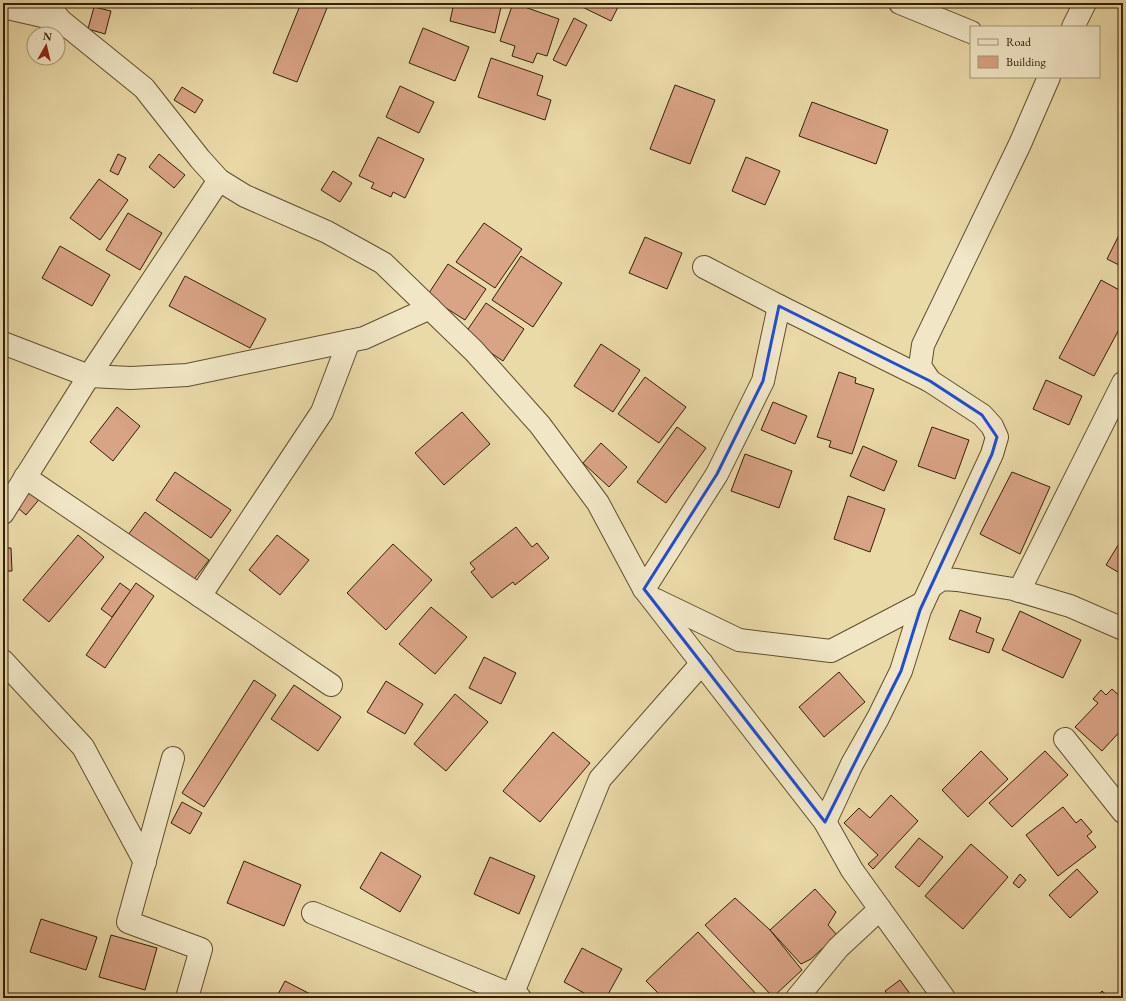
<svg xmlns="http://www.w3.org/2000/svg" width="1126" height="1001" viewBox="0 0 1126 1001" font-family="'EB Garamond',serif">
  <style>
    .building { fill: #d9a385; stroke: #322008 }
    .lines { fill: none; stroke-linecap: round; stroke-linejoin: round }
    .minor-casing { stroke: #604e30; stroke-width: 24 }
    .minor { stroke: #f1e7c6; stroke-width: 22 }
    .marked { fill: none; stroke: #1d4ed8; stroke-width: 3; stroke-linejoin: round }
  </style>
  <rect width="100%" height="100%" fill="#eadaa8"/>
  <filter id="stains"><feTurbulence type="fractalNoise" baseFrequency=".005" numOctaves="4"/><feColorMatrix values="0 0 0 0 .2 0 0 0 0 .09 0 0 0 0 .02 0 0 0 .5 -.17"/></filter>
  <radialGradient id="worn" r=".72"><stop offset=".6" stop-color="#630" stop-opacity="0"/><stop offset="1" stop-color="#630" stop-opacity=".3"/></radialGradient>
  <g class="building">
    <polygon points="169,3 193,3 192,8"/>
    <polygon points="301,3 329,3 297,82 273,73"/>
    <polygon points="454,3 502,3 495,33 450,21"/>
    <polygon points="513,3 559,19 547,56 537,53 533,63 512,56 515,46 500,41"/>
    <polygon points="574,3 620,3 611,21"/>
    <polygon points="94,7 111,11 105,34 88,29"/>
    <polygon points="574,18 587,25 566,66 553,60"/>
    <polygon points="423,28 469,47 455,81 409,63"/>
    <polygon points="491,58 543,76 537,95 551,100 545,120 478,97"/>
    <polygon points="675,85 715,100 690,164 650,149"/>
    <polygon points="400,86 434,102 419,133 386,117"/>
    <polygon points="182,87 203,100 195,113 174,100"/>
    <polygon points="812,102 888,130 876,164 799,136"/>
    <polygon points="378,137 424,159 405,198 393,192 391,197 371,188 374,183 359,176"/>
    <polygon points="118,154 126,158 118,175 110,171"/>
    <polygon points="159,154 185,175 174,188 149,167"/>
    <polygon points="746,157 780,171 765,205 732,191"/>
    <polygon points="333,171 352,183 340,202 321,190"/>
    <polygon points="99,179 128,200 100,240 70,218"/>
    <polygon points="128,213 162,233 140,270 106,250"/>
    <polygon points="484,223 522,249 495,288 456,262"/>
    <polygon points="1119,235 1123,237 1123,267 1107,259"/>
    <polygon points="645,237 682,253 667,289 629,273"/>
    <polygon points="60,246 110,275 92,306 42,278"/>
    <polygon points="521,256 562,283 533,327 492,300"/>
    <polygon points="448,264 486,289 465,320 427,296"/>
    <polygon points="185,276 266,319 250,348 169,306"/>
    <polygon points="1101,280 1123,292 1123,322 1094,376 1059,358"/>
    <polygon points="486,303 524,329 503,361 464,335"/>
    <polygon points="601,344 640,370 613,412 574,386"/>
    <polygon points="839,372 856,378 855,383 874,389 852,454 829,447 831,441 817,437"/>
    <polygon points="645,377 686,407 659,443 618,414"/>
    <polygon points="1046,380 1082,396 1069,425 1033,409"/>
    <polygon points="773,402 807,416 795,444 761,430"/>
    <polygon points="117,407 140,426 113,461 90,442"/>
    <polygon points="462,412 490,444 444,485 415,453"/>
    <polygon points="677,427 706,448 666,503 637,482"/>
    <polygon points="932,427 969,440 955,479 918,466"/>
    <polygon points="601,443 627,467 609,487 583,463"/>
    <polygon points="863,446 897,461 884,491 850,476"/>
    <polygon points="745,454 792,471 779,508 731,491"/>
    <polygon points="175,472 231,510 211,538 156,500"/>
    <polygon points="1012,472 1050,487 1020,554 980,534"/>
    <polygon points="26,483 42,496 26,515 11,502"/>
    <polygon points="848,496 885,509 870,552 834,539"/>
    <polygon points="145,512 209,560 192,582 128,535"/>
    <polygon points="516,527 532,547 537,543 549,558 515,585 513,582 492,598 471,572 475,569 470,563"/>
    <polygon points="78,535 104,557 49,622 23,600"/>
    <polygon points="277,535 309,560 280,595 249,570"/>
    <polygon points="1123,537 1123,575 1106,565"/>
    <polygon points="393,544 432,580 386,630 347,593"/>
    <polygon points="3,548 11,548 12,571 3,571"/>
    <polygon points="120,583 131,591 112,617 101,609"/>
    <polygon points="136,583 154,596 105,668 86,655"/>
    <polygon points="431,607 467,637 435,674 399,644"/>
    <polygon points="960,610 981,618 976,632 994,639 989,653 949,639"/>
    <polygon points="1020,611 1081,640 1063,678 1002,650"/>
    <polygon points="484,657 516,673 501,704 469,688"/>
    <polygon points="839,672 865,702 824,737 799,707"/>
    <polygon points="254,680 276,695 204,807 182,793"/>
    <polygon points="386,681 423,704 405,734 367,712"/>
    <polygon points="294,685 341,717 318,751 271,719"/>
    <polygon points="1112,689 1123,699 1123,728 1102,751 1075,727 1098,703 1093,699 1101,690 1106,695"/>
    <polygon points="455,694 488,722 446,771 414,744"/>
    <polygon points="553,732 590,763 540,822 503,791"/>
    <polygon points="981,751 1008,779 968,817 942,790"/>
    <polygon points="1045,751 1068,775 1012,827 989,803"/>
    <polygon points="891,795 918,821 873,869 868,864 878,855 844,823 859,808 870,818"/>
    <polygon points="182,802 202,813 190,834 171,823"/>
    <polygon points="1063,807 1076,823 1081,819 1092,832 1087,836 1096,847 1058,876 1026,835"/>
    <polygon points="919,838 943,857 919,887 895,867"/>
    <polygon points="971,844 1008,877 963,929 925,896"/>
    <polygon points="381,852 421,876 400,912 360,888"/>
    <polygon points="490,857 535,876 519,914 474,894"/>
    <polygon points="244,861 301,885 284,926 227,903"/>
    <polygon points="1077,869 1098,892 1070,918 1049,895"/>
    <polygon points="1020,874 1026,880 1019,888 1013,883"/>
    <polygon points="815,889 836,912 828,925 837,935 811,959 801,964 770,930"/>
    <polygon points="735,898 770,930 802,970 773,997 705,925"/>
    <polygon points="41,919 97,937 86,970 30,952"/>
    <polygon points="698,932 760,998 663,998 646,981"/>
    <polygon points="111,935 157,948 145,990 99,977"/>
    <polygon points="582,948 622,969 606,998 593,998 564,982"/>
    <polygon points="900,980 913,998 891,998 885,991"/>
    <polygon points="285,981 318,998 276,998"/>
    <polygon points="1102,991 1110,998 1095,998"/>
  </g>
  <g class="lines">
    <defs>
      <g id="minor">
        <polyline points="47,3 60,20 144,88 200,159 219,180 245,196 327,232 383,263 474,351 540,425 598,503 644,589 825,822 852,870 944,998"/>
        <polyline points="900,3 971,32"/>
        <polyline points="3,7 60,20"/>
        <polyline points="1073,27 1085,3"/>
        <polyline points="704,267 779,306 930,381"/>
        <polyline points="3,343 89,376 131,378 187,375 364,338 430,308"/>
        <polyline points="25,477 331,685"/>
        <polyline points="3,513 89,376 219,180"/>
        <polyline points="932,586 942,579 957,580 1013,589 1070,606 1123,629"/>
        <polyline points="644,589 717,474 763,381 779,306"/>
        <polyline points="1019,591 1123,383"/>
        <polyline points="200,596 322,412 349,341"/>
        <polyline points="656,600 739,640 831,651 923,603"/>
        <polyline points="3,661 83,747 145,862"/>
        <polyline points="1065,739 1123,812"/>
        <polyline points="173,758 128,922 201,949 187,998"/>
        <polyline points="825,822 852,764 878,718 901,671 920,610 992,454 997,437 992,426 982,415 930,381 920,366 923,345 1020,144 1049,77"/>
        <polyline points="313,913 520,998"/>
        <polyline points="512,998 512,995 600,779 702,663"/>
        <polyline points="797,998 838,948 880,909"/>
      </g>
    </defs>
    <use href="#minor" class="minor-casing"/>
    <use href="#minor" class="minor"/>
  </g>
  <path class="marked" d="M779,306L930,381L982,415L997,437L992,454L920,610L901,671L825,822L644,589L717,474L763,381Z"/>
  <rect width="1126" height="1001" fill="none" stroke="#eadaa8" stroke-width="16"/>
  <rect x="4" y="4" width="1118" height="993" fill="none" stroke="#322008" stroke-width="2"/>
  <rect x="8" y="8" width="1110" height="985" fill="none" stroke="#322008"/>
  <rect x="970" y="26" width="130" height="52" fill="#f1e7c6" stroke="#a5977a"/>
  <rect x="978" y="39" width="20" height="6" fill="#f1e7c6" stroke="#a5977a"/>
  <text x="1006" y="46" font-size="12" fill="#322008">Road</text>
  <rect x="978" y="56" width="20" height="12" fill="#d9a385" stroke="#a5977a"/>
  <text x="1006" y="66" font-size="12" fill="#322008">Building</text>
  <g transform="translate(46 46) rotate(8)"><circle r="19" fill="#f1e7c6" stroke="#a5977a"/>
  <path d="M0-3L7 15L0 10L-7 15Z" fill="#8f2418"/>
  <text y="-6" font-size="11" font-weight="bold" text-anchor="middle" fill="#322008">N</text>
  </g>
  <rect width="100%" height="100%" filter="url(#stains)"/>
  <rect width="100%" height="100%" fill="url(#worn)"/>
</svg>
